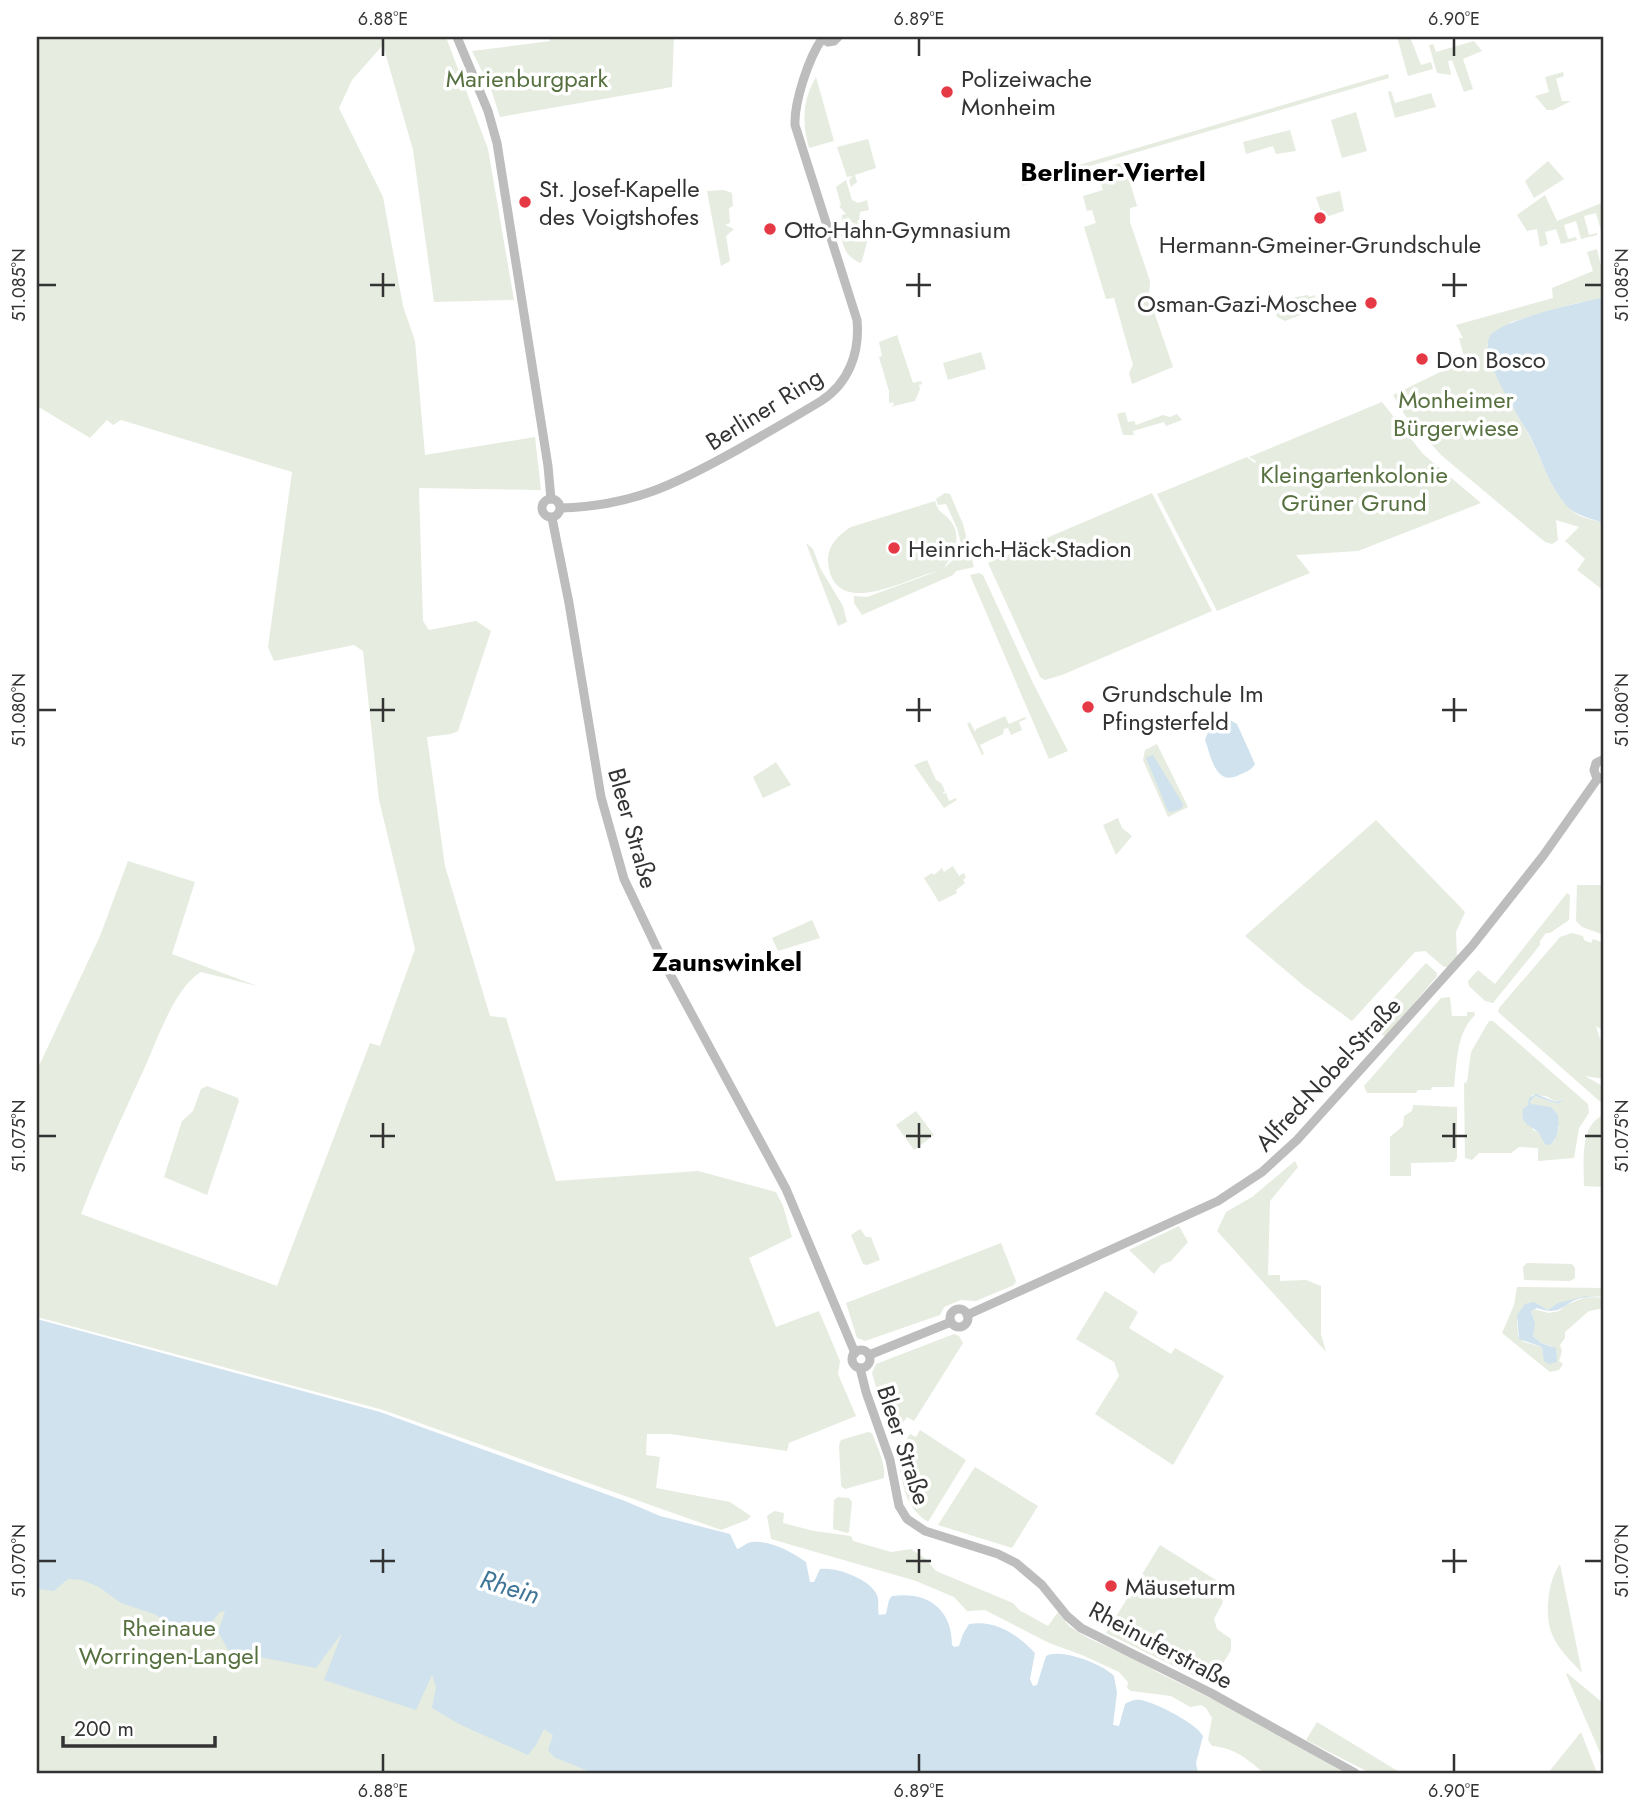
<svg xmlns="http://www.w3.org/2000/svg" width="1641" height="1810" viewBox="0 0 1641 1810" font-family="Jost,sans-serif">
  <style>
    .green { fill: #e6ecdf; fill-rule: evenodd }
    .water { fill: #cfe2ee }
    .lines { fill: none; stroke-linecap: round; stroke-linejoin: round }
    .secondary { stroke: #bdbdbd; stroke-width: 9 }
    .ticks { fill: none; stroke: #333; stroke-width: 2.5 }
    .poi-dot { fill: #e63946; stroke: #fff; stroke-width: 2.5 }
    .labels { text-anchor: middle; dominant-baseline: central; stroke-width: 7; stroke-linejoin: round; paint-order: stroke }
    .park-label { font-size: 24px; fill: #56703f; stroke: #fff }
    .poi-label { font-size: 24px; fill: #333; stroke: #fff; text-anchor: start }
    .street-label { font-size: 24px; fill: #333; stroke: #fff }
    .neighbourhood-label { font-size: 26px; font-weight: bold; fill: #000; stroke: #fff }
    .water-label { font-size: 26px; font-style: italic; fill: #3f7597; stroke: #fff }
    .neatline { fill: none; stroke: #333; stroke-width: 2.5 }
    .ticks-label { font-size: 18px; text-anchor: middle; fill: #333 }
  </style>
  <rect width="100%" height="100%" fill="#fff"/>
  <g class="green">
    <path d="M37,37H446L488,149L514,300L434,302L413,150L383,45L352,80L339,108L383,197L403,306L415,341L425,455L535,437L541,490L419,488L423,621L429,630L476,621L491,631L458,731L451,734L427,737L445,866L490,1016L506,1018L556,1181L698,1171L776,1192L783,1206L792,1237L749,1258L776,1327L819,1311L840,1361L838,1374L856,1416L789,1443L787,1451L670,1434H647L646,1455L660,1457L656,1488L730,1502L751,1516L747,1520L721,1530L383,1410L37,1317V1070L100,936L128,861L195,882L172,954L257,986L201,972C174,988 157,1041 144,1069C122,1117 100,1164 81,1214L277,1286L370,1043L380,1046L415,949L379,800L363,651L354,645L274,661L268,647L292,472L121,420L113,425L107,420L90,438L37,406Z"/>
    <polygon points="550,37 674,37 672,87 500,117 492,92 472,51 550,41"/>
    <polygon points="1397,37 1410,37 1421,65 1431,62 1433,69 1408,76"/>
    <polygon points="1474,41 1482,51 1463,59 1473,89 1464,92 1452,60 1448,61 1451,75 1437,73 1429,45 1433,44 1436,52"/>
    <polygon points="1563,72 1564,76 1556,79 1562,101 1571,101 1553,110 1547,110 1535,96 1549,92 1545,77"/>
    <polygon points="1388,74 1389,78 1022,186 1021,182"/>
    <path d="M816,77L834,141L809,148C802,122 802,101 816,77Z"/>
    <polygon points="1391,91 1395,103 1431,93 1436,107 1395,118 1388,92"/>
    <polygon points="1356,112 1367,151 1342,158 1331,120"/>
    <polygon points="1290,130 1296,151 1276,154 1273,146 1246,154 1243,142"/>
    <polygon points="868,139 876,168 855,175 857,182 851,187 849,180 853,176 847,177 837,147"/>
    <polygon points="1548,161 1564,179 1534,198 1525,181"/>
    <polygon points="1124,162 1137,206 1130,208 1130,222 1150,281 1149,297 1173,367 1132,384 1129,373 1133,365 1114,298 1106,299 1084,227 1096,223 1092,210 1087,211 1083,196 1103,190 1097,170"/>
    <polygon points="846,180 852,200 858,203 867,200 869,210 860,212 859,220 857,221 861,229 857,230 857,225 851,222 846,215 850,222 846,227 843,228 842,215 846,214 839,206 841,205 836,187"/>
    <polygon points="724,190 732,193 733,206 729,208 730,223 725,225 734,229 726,236 730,261 721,266 707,191"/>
    <polygon points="1340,191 1344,211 1323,218 1316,197"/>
    <polygon points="1545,195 1557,221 1604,202 1604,234 1602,234 1596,213 1584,216 1589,235 1597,233 1597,235 1581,239 1576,221 1564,225 1568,239 1576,237 1577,240 1561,244 1556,229 1545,232 1548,244 1540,247 1537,229 1527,231 1517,215"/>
    <path d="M870,231L862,261L860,263C846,256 843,248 841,234L847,232L848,236L855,239L858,238V235Z"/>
    <path d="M1597,249L1601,266H1604V299L1577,303L1511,322L1487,344C1494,378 1514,407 1530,437C1544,463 1552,497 1578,515C1585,519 1596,520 1604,523V591L1577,570L1585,559L1565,541L1579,527L1556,520L1558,540L1552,544L1545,542L1441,455L1404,414L1393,395L1465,360L1459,338H1463L1456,325L1553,298L1552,288L1593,271L1587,252Z"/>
    <polygon points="1308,295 1309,297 1315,295 1318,308 1285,321 1277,317 1273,301"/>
    <polygon points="897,335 913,383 921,381 922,384 919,385 920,389 915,401 890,407 894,405 893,402 889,403 889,391 879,357 882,356 879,342"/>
    <polygon points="981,352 986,369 948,380 943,363"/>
    <polygon points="1382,402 1423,454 1481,503 1358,551 1296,555 1310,573 1217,611 1157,494 1247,457 1255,463 1256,461 1249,457"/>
    <polygon points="1125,412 1128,422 1134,421 1136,425 1163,415 1170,417 1177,414 1182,420 1166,426 1164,422 1133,431 1134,435 1123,435 1117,414"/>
    <path d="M945,493L950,494L963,524L974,567L956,571L953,575L862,615L854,603V596L867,597L938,571C906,578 834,622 828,562C827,546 839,534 851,527L935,501C939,513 940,510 948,518C964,535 954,554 944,568L963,551L957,528L946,504L938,505L936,499Z"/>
    <polygon points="1152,493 1212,611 1062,675 1045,680 1040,677 988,563"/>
    <polygon points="806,543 813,549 820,568 843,606 847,622 838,626"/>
    <polygon points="979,573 983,575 1034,685 1068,751 1049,759 970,575"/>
    <polygon points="1005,716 1009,724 1025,717 1026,719 1019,722 1022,730 1011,735 1008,728 1004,729 1003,734 980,745 984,754 982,755 967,724 970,722 975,732 976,729"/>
    <polygon points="1157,744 1188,807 1168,817 1143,760 1145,750"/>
    <polygon points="927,760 936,780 941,783 945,791 942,794 946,793 949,801 956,798 957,800 944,808 914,765"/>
    <polygon points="776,762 791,785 763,798 753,777"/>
    <polygon points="1118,818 1122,828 1132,836 1116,855 1103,825"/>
    <polygon points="1376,820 1465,912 1456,932 1457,958 1448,967 1444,967 1425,951 1415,952 1352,1021 1304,986 1245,936"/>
    <polygon points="953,866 959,876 964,873 966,877 963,880 965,883 956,890 957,893 939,902 924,878 932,873 934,875 942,868 944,872"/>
    <polygon points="1577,885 1604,885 1604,935 1582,927 1576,921"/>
    <polygon points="1567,893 1570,895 1569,920 1550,933 1546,933 1540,941 1540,945 1493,1003 1485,1001 1469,986 1468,981 1478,970 1495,984"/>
    <polygon points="812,920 820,938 778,951 772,938"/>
    <polygon points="1572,933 1583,936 1584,940 1591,943 1593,939 1604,943 1604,1031 1596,1026 1600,1039 1604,1041 1604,1079 1585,1076 1604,1087 1604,1105 1498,1012 1499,1008 1560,937"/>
    <polygon points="1426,963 1437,973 1437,976 1386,1037 1367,1027"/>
    <path d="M1450,997L1452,1016H1467V1012H1474L1475,1015C1456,1033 1457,1063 1454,1087H1432L1431,1090H1418L1416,1093H1367L1364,1086L1441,998Z"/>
    <path d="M1489,1021H1493L1588,1104L1589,1113L1579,1128L1574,1158L1538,1161V1148L1519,1147L1511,1153H1479L1472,1160L1465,1158L1464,1083L1467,1082L1471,1052ZM1532,1095L1546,1096L1556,1102L1563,1099L1558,1104L1535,1096L1530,1102V1104L1559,1127L1554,1142L1545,1144L1539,1132L1533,1130L1528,1105Z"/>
    <polygon points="207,1086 238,1098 239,1101 207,1195 164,1177 182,1121 193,1111 201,1089"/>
    <polygon points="1413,1105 1457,1107 1457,1158 1454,1162 1411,1163 1411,1176 1390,1176 1390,1137 1403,1126 1404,1116 1412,1111"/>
    <polygon points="916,1111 934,1135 914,1150 896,1125"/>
    <path d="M1604,1115V1187L1584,1186C1584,1164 1579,1124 1604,1115Z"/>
    <polygon points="1295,1161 1298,1167 1270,1201 1268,1275 1280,1275 1280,1281 1306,1280 1321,1286 1321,1334 1326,1352 1217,1231 1226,1212 1252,1197"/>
    <polygon points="1179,1226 1188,1242 1171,1261 1161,1265 1154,1274 1129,1250"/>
    <polygon points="860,1229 866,1237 871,1237 880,1260 867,1265 863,1264 851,1235"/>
    <polygon points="1001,1243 1016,1281 1014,1285 976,1301 961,1300 944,1307 940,1315 865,1341 857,1338 846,1303"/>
    <polygon points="1527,1263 1572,1264 1575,1268 1575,1278 1570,1281 1524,1280 1523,1267"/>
    <path d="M1517,1287L1604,1288V1297C1584,1295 1566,1301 1548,1310L1537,1304L1517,1320L1518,1336L1524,1342L1542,1347L1543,1354L1552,1346L1541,1343L1533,1336L1534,1320L1531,1311L1533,1309L1549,1313L1559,1311L1566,1305L1586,1297L1604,1298V1308L1589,1311L1565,1332V1338L1560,1345L1562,1351L1559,1361L1563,1364L1559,1370L1550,1372L1502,1333L1514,1305Z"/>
    <polygon points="1105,1291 1138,1312 1129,1328 1171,1354 1175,1348 1224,1376 1173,1465 1095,1414 1119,1376 1114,1362 1076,1339"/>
    <polygon points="954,1334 959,1336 963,1343 914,1421 907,1417 902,1424 883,1411 872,1373 876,1364"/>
    <path d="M920,1430L966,1460L928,1522C902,1505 904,1482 897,1455L910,1434L916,1437Z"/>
    <path d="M868,1432L872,1433C877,1447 886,1464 884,1478L845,1489L841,1486L839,1445L841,1440Z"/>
    <polygon points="975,1467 1038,1506 1012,1548 938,1525"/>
    <polygon points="37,1471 949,1773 37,1773"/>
    <polygon points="838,1497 849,1498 852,1502 849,1532 847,1533 833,1529 834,1500"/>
    <path d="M774,1511L784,1513L783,1523L814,1531L851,1536L853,1541L891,1552L911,1549L926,1559L936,1571L1013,1603L1019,1610L1048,1626L1058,1612L1069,1626L1088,1638L1135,1659L1159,1673L1237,1711L1345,1773H1264C1247,1759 1235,1748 1212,1746L1208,1740L1212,1718L1206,1708L1201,1705L1190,1707L1171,1696L1131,1691L1127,1688L1128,1682L1119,1672L1082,1655L1049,1643L985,1610L967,1611L954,1597L916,1581L771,1539L767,1516Z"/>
    <polygon points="1160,1545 1216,1580 1223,1602 1214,1619 1217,1629 1231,1639 1231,1650 1214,1678 1205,1681 1106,1633"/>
    <path d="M1560,1564L1582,1673C1572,1662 1557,1648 1552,1634C1544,1615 1548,1580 1560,1564Z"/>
    <polygon points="1567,1673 1604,1704 1604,1762 1566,1674"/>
    <polygon points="1317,1722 1401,1773 1370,1773 1306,1740"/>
    <polygon points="1581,1732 1597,1773 1548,1773"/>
  </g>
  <g class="water">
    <path d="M1602,298L1604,299V523C1590,518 1576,516 1566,505C1549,486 1542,460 1531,438C1521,419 1477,356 1490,336C1501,320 1581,302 1602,298Z"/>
    <path d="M1230,720L1237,724L1255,764C1251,771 1245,772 1237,776C1215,785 1211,756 1205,740L1209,730Z"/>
    <polygon points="1153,755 1183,804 1182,808 1172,812 1168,811 1146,758"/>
    <path d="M1536,1094L1556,1102L1564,1099L1558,1104L1535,1096L1530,1102L1531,1104L1551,1107L1558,1115C1559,1125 1559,1138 1550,1145L1545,1144C1544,1143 1539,1133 1539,1133C1530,1124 1520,1125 1523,1109L1528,1105L1529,1098Z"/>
    <path d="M1586,1296L1604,1298C1598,1298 1592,1296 1586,1297C1563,1300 1563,1318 1537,1308L1531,1311L1535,1323L1533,1336L1541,1343L1556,1348L1557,1362L1549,1364L1544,1361L1542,1347L1519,1339L1517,1315L1525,1304L1534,1302L1548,1310L1558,1303Z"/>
    <path d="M37,1319L380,1412L625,1501L660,1516L730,1534L737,1549C743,1547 745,1543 752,1542C770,1540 792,1552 806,1562L810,1582H814L820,1569C836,1567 867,1578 876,1593C880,1599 877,1608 879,1615L886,1614L889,1600L892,1596C928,1591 952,1609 952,1645L954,1647L959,1646L963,1634L969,1624C996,1620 1017,1634 1035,1653L1030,1679L1033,1686L1037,1685L1046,1656C1061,1648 1102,1664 1114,1676L1117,1693L1113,1725L1119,1726L1125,1704C1130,1701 1135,1699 1141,1700C1156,1703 1196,1723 1203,1736L1196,1763L1198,1773H593L554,1757L548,1750L553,1735L544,1729L536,1745L528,1755L459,1724L432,1708L436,1687L432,1675L416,1710L324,1680L342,1633L316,1668L229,1651L218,1632L225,1611L220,1612L201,1635L178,1628L154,1614L121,1603L99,1587L82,1580L68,1579L54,1591L37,1589Z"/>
  </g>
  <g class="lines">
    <g class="secondary">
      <polyline points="457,37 488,111 497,143 548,466 551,499"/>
      <polyline points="821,37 828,42 834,41 838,37"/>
      <circle cx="551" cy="508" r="9"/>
      <path d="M561,508C633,506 676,484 737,450C765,434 793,418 821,401C849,383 860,352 857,320L795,125C794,102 809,57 822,39"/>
      <polyline points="552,518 569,603 601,797 624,879 664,963 786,1189 855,1353"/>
      <polyline points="1604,759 1596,763 1594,770 1596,776 1604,780"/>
      <circle cx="959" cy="1318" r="9"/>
      <polyline points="967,1315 1218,1201 1262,1172 1297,1140 1472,946 1543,856 1598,778"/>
      <circle cx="861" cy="1359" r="9"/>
      <polyline points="869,1355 951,1322"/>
      <polyline points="860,1368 866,1392 890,1460 899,1506 907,1519 925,1531 998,1554 1016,1563 1042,1585 1067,1616 1081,1628 1211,1693 1355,1773"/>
    </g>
  </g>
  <path class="ticks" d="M383,38V56M919,38V56M1454,38V56M383,273V297M919,273V297M1454,273V297M38,285H56M370,285H395M906,285H931M1442,285H1467M1585,285H1602M383,698V722M919,698V722M1454,698V722M38,710H56M370,710H395M906,710H931M1442,710H1467M1585,710H1602M383,1123V1148M919,1123V1148M1454,1123V1148M38,1136H56M370,1136H395M906,1136H931M1442,1136H1467M1585,1136H1602M383,1549V1573M919,1549V1573M1454,1549V1573M38,1561H56M370,1561H395M906,1561H931M1442,1561H1467M1585,1561H1602M383,1754V1772M919,1754V1772M1454,1754V1772"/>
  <g class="poi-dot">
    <circle cx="947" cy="92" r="7"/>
    <circle cx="525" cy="202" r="7"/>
    <circle cx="1320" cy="218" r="7"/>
    <circle cx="770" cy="229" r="7"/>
    <circle cx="1371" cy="303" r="7"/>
    <circle cx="1422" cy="359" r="7"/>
    <circle cx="894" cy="548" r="7"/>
    <circle cx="1088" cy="707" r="7"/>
    <circle cx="1111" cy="1586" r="7"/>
  </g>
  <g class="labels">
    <g class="park-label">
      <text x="527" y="78">Marienburgpark</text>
      <text x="1456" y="399">Monheimer<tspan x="1456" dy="28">Bürgerwiese</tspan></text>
      <text x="1354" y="474">Kleingartenkolonie<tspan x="1354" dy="28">Grüner Grund</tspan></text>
      <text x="169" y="1627">Rheinaue<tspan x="169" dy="28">Worringen-Langel</tspan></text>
    </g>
    <g class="poi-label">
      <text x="961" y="78">Polizeiwache<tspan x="961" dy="28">Monheim</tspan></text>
      <text x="539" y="188">St. Josef-Kapelle<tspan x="539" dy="28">des Voigtshofes</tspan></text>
      <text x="784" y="229">Otto-Hahn-Gymnasium</text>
      <text x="1320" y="244" text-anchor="middle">Hermann-Gmeiner-Grundschule</text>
      <text x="1357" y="303" text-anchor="end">Osman-Gazi-Moschee</text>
      <text x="1436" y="359">Don Bosco</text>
      <text x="908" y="548">Heinrich-Häck-Stadion</text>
      <text x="1102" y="693">Grundschule Im<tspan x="1102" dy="28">Pfingsterfeld</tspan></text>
      <text x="1125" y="1586">Mäuseturm</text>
    </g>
    <g class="street-label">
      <text transform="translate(764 409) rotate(-32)">Berliner Ring</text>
      <text transform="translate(633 828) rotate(74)">Bleer Straße</text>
      <text transform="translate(1328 1074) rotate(-47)">Alfred-Nobel-Straße</text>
      <text transform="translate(904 1445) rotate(72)">Bleer Straße</text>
      <text transform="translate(1161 1645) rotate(28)">Rheinuferstraße</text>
    </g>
    <g class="neighbourhood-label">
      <text x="1113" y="172">Berliner-Viertel</text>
      <text x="727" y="962">Zaunswinkel</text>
    </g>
    <g class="water-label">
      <text transform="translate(510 1587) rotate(17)">Rhein</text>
    </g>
  </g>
  <rect width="1641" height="1810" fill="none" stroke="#ffffff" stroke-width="77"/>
  <path d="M63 1736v10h152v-10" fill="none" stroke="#333333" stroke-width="3.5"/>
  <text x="74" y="1736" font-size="21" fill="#333333" stroke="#ffffff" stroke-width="5" paint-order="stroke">200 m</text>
  <rect x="38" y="38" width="1564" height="1734" class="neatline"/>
  <g class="ticks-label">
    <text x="383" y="25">6.88°E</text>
    <text x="919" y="25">6.89°E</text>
    <text x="1454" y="25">6.90°E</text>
    <text transform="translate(19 285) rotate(-90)" y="6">51.085°N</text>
    <text transform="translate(1622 285) rotate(-90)" y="6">51.085°N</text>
    <text transform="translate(19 710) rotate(-90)" y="6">51.080°N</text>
    <text transform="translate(1622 710) rotate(-90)" y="6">51.080°N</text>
    <text transform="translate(19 1136) rotate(-90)" y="6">51.075°N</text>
    <text transform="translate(1622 1136) rotate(-90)" y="6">51.075°N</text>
    <text transform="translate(19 1561) rotate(-90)" y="6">51.070°N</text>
    <text transform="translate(1622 1561) rotate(-90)" y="6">51.070°N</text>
    <text x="383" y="1797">6.88°E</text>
    <text x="919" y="1797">6.89°E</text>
    <text x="1454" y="1797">6.90°E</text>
  </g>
</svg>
